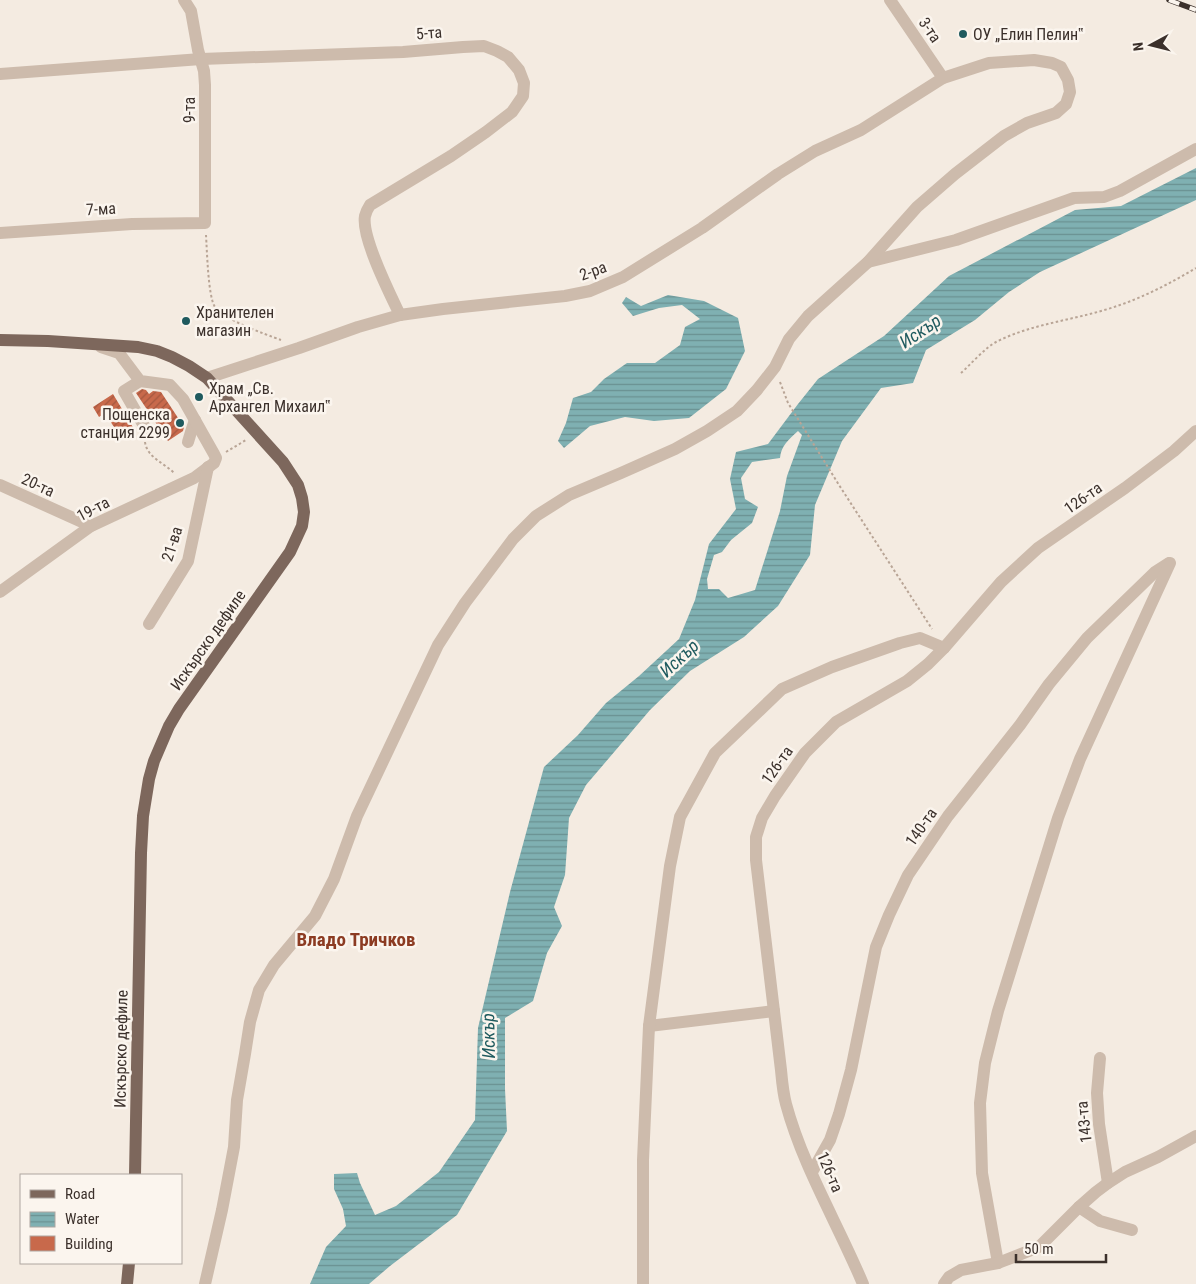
<svg xmlns="http://www.w3.org/2000/svg" width="1196" height="1284" viewBox="0 0 1196 1284" font-family="'Roboto Condensed',sans-serif">
  <style>
    .water { fill: url(#water-rules); fill-rule: evenodd }
    .building { fill: url(#building-hatch) }
    .lines { fill: none; stroke-linecap: round; stroke-linejoin: round }
    .path { stroke: #b9a596; stroke-width: 2; stroke-dasharray: 2.5 2.5; stroke-linecap: butt }
    .minor { stroke: #cdbbac; stroke-width: 12 }
    .major { stroke: #7d675c; stroke-width: 12 }
    .rail-casing { stroke: #3b302b; stroke-width: 5.5 }
    .rail { stroke: #fbf5ee; stroke-width: 4; stroke-dasharray: 11; stroke-linecap: butt }
    .poi-dot { fill: #1f5a5e; stroke: #fbf5ee; stroke-width: 2 }
    .labels { text-anchor: middle; dominant-baseline: central; stroke-width: 5; stroke-linejoin: round; paint-order: stroke }
    .street-label { font-size: 16px; fill: #3b302b; stroke: #fbf5ee }
    .poi-label { font-size: 16px; fill: #3b302b; stroke: #fbf5ee; text-anchor: start }
    .water-label { font-size: 18px; font-style: italic; fill: #1f5a5e; stroke: #fbf5ee }
    .quarter-label { font-size: 19px; font-weight: bold; fill: #8c3b22; stroke: #fbf5ee }
  </style>
  <defs>
    <pattern id="water-rules" width="6" height="5" patternUnits="userSpaceOnUse" patternTransform="scale(1.25)"><rect width="6" height="5" fill="#7fb0b2"/><path d="M0 2.5h6" fill="none" stroke="#699091"/></pattern>
    <pattern id="building-hatch" width="6" height="6" patternUnits="userSpaceOnUse" patternTransform="scale(1.25)"><rect width="6" height="6" fill="#c8694b"/><path d="M-1 1l2-2M0 6l6-6M5 7l2-2" fill="none" stroke="#a4573f"/></pattern>
  </defs>
  <rect width="100%" height="100%" fill="#f4ebe1"/>
  <g class="water">
    <path d="M1196,168V200L1040,272L1009,292L975,320L926,350L913,383L881,388L842,441L815,505L810,555L778,606L744,637L690,671L650,710L586,785L569,818L565,875L554,907L562,926L547,953L533,1001L505,1018V1089L507,1131L457,1215L390,1266L369,1284H310L326,1247L346,1226L343,1209L334,1189V1174L357,1173L360,1183L375,1215L396,1206L439,1172L475,1120L478,1028L510,892L544,767L578,735L606,703L639,676L679,639L695,600L709,544L736,509L730,479L736,452L768,444L798,404L818,379L884,336L949,276L1075,210L1121,206ZM798,431L802,435L787,476L780,511L755,590L728,598L719,589H708L707,579L714,555L722,552L731,540L752,523L758,507L745,499L741,478L752,462L780,458C781,446 789,439 798,431Z"/>
    <polygon points="668,295 704,301 738,318 745,351 726,389 689,418 654,421 625,417 590,426 564,448 558,441 566,423 573,398 591,392 604,379 627,363 655,363 680,345 685,327 700,319 682,305 659,308 633,316 622,303 626,297 641,306"/>
  </g>
  <g class="building">
    <polygon points="142,389 146,390 149,394 153,391 161,392 184,427 183,431 168,441 136,393"/>
    <polygon points="113,394 134,429 121,438 105,413 99,417 93,407"/>
  </g>
  <g class="lines">
    <g class="path">
      <path d="M206,235C207,250 208,297 215,307C224,320 265,334 281,340"/>
      <path d="M961,373C970,365 986,347 996,342C1033,323 1077,320 1117,306C1144,297 1171,283 1196,268"/>
      <polyline points="780,382 788,403 839,485 932,629"/>
      <path d="M145,442C147,458 165,463 175,474"/>
      <polyline points="226,452 246,440"/>
    </g>
    <g class="minor">
      <polyline points="890,0 943,78"/>
      <path d="M0,74L201,59L403,52L463,47L484,46L497,51L508,57L519,70L524,83L523,96L512,112L486,132L451,156L370,205C368,208 366,212 365,216C361,237 390,294 400,315"/>
      <polyline points="0,233 132,224 205,223 205,85 204,71 198,50 191,11 184,0"/>
      <polyline points="868,262 956,240 1074,198 1104,197 1120,191 1196,149"/>
      <polyline points="140,381 124,391 147,431"/>
      <polyline points="188,442 191,432 195,420"/>
      <polyline points="0,485 91,526"/>
      <polyline points="0,592 91,526 194,478 214,463 216,458 214,454 183,399 170,385 140,381 119,353 101,347"/>
      <polyline points="149,624 188,561 208,467"/>
      <polyline points="649,1026 774,1011"/>
      <polyline points="1100,1058 1097,1093 1099,1124 1108,1183"/>
      <polyline points="812,1172 830,1140 839,1114 851,1070 876,947 889,915 908,875 948,816 1020,725 1049,684 1087,638 1155,572 1169,563"/>
      <polyline points="1079,1207 1100,1221 1132,1230"/>
      <polyline points="998,1263 982,1173 980,1103 985,1063 998,1011 1058,818 1080,759 1170,563"/>
      <polyline points="205,1284 222,1210 234,1147 237,1100 245,1054 250,1022 259,990 274,965 315,916 334,879 357,816 438,645 465,603 513,539 536,516 569,495 621,473 675,449 707,431 737,411 757,390 775,367 789,339 808,316 868,262 917,207 955,174 1004,136 1027,123 1056,113 1066,104 1070,92 1068,80 1061,67 1052,63 1034,60 989,63 943,78 861,130 815,151 778,174 702,228 623,277 590,291 565,296 443,309 400,315 358,327 299,348 207,378"/>
      <polyline points="643,1284 643,1160 649,1026 670,866 680,817 715,753 782,689 832,667 900,643 920,638 944,648"/>
      <path d="M863,1284C838,1224 803,1167 786,1104C783,1093 782,1081 781,1070L756,860V837L762,818L775,796L805,753L836,722L907,681L928,664L944,648L1001,582L1038,548L1125,488L1174,451L1196,431"/>
      <polyline points="944,1284 949,1277 961,1270 998,1263 1039,1247 1079,1207 1096,1192 1108,1183 1125,1172 1158,1157 1196,1136"/>
    </g>
    <g class="major">
      <polyline points="0,340 48,341 138,347 157,351 172,357 189,366 207,378 283,462 298,485 302,498 304,512 302,526 290,552 179,709 169,726 154,761 149,779 143,816 141,853 135,1175"/>
      <polyline points="127,1284 129,1263"/>
    </g>
    <defs>
      <polyline id="rail" points="1169,0 1196,10"/>
    </defs>
    <use href="#rail" class="rail-casing"/>
    <use href="#rail" class="rail"/>
  </g>
  <g class="poi-dot">
    <circle cx="963" cy="34" r="5"/>
    <circle cx="186" cy="321" r="5"/>
    <circle cx="199" cy="397" r="5"/>
    <circle cx="180" cy="423" r="5"/>
  </g>
  <g class="labels">
    <g class="street-label">
      <text transform="translate(930 30) rotate(56)">3-та</text>
      <text transform="translate(429 33) rotate(-4)">5-та</text>
      <text transform="translate(189 110) rotate(-90)">9-та</text>
      <text transform="translate(101 209) rotate(-3)">7-ма</text>
      <text transform="translate(593 271) rotate(-20)">2-ра</text>
      <text transform="translate(38 485) rotate(25)">20-та</text>
      <text transform="translate(1083 498) rotate(-35)">126-та</text>
      <text transform="translate(93 509) rotate(-28)">19-та</text>
      <text transform="translate(172 544) rotate(-72)">21-ва</text>
      <text transform="translate(208 640) rotate(-55)">Искърско дефиле</text>
      <text transform="translate(777 765) rotate(-55)">126-та</text>
      <text transform="translate(921 827) rotate(-55)">140-та</text>
      <text transform="translate(121 1049) rotate(-89)">Искърско дефиле</text>
      <text transform="translate(1084 1122) rotate(-96)">143-та</text>
      <text transform="translate(830 1172) rotate(67)">126-та</text>
    </g>
    <g class="poi-label">
      <text x="973" y="34">ОУ „Елин Пелин‟</text>
      <text x="196" y="312">Хранителен<tspan x="196" dy="18">магазин</tspan></text>
      <text x="209" y="388">Храм „Св.<tspan x="209" dy="18">Архангел Михаил‟</tspan></text>
      <text x="170" y="414" text-anchor="end">Пощенска<tspan x="170" dy="18">станция 2299</tspan></text>
    </g>
    <g class="water-label">
      <text transform="translate(920 331) rotate(-34)">Искър</text>
      <text transform="translate(679 658) rotate(-43)">Искър</text>
      <text transform="translate(488 1036) rotate(-91)">Искър</text>
    </g>
    <g class="quarter-label">
      <text x="356" y="939">Владо Тричков</text>
    </g>
  </g>
  <rect x="20" y="1174" width="162" height="90" fill="#fbf5ee" stroke="#aea6a0"/>
  <rect x="30" y="1190" width="25" height="8" fill="#7d675c" stroke="#aea6a0"/>
  <text x="65" y="1199" font-size="15" fill="#3b302b">Road</text>
  <rect x="30" y="1212" width="25" height="15" fill="url(#water-rules)" stroke="#aea6a0"/>
  <text x="65" y="1224" font-size="15" fill="#3b302b">Water</text>
  <rect x="30" y="1236" width="25" height="15" fill="#c8694b" stroke="#aea6a0"/>
  <text x="65" y="1249" font-size="15" fill="#3b302b">Building</text>
  <g transform="translate(1151 45) rotate(263)" stroke="#fbf5ee" stroke-width="4" paint-order="stroke">
  <path d="M0-4L9 19L0 12L-9 19Z" fill="#3b302b"/>
  <text y="-8" font-size="14" font-weight="bold" text-anchor="middle" fill="#3b302b">N</text>
  </g>
  <path d="M1016 1254v8h90v-8" fill="none" stroke="#3b302b" stroke-width="2.5"/>
  <text x="1024" y="1254" font-size="15" fill="#3b302b" stroke="#fbf5ee" stroke-width="4" paint-order="stroke">50 m</text>
</svg>
